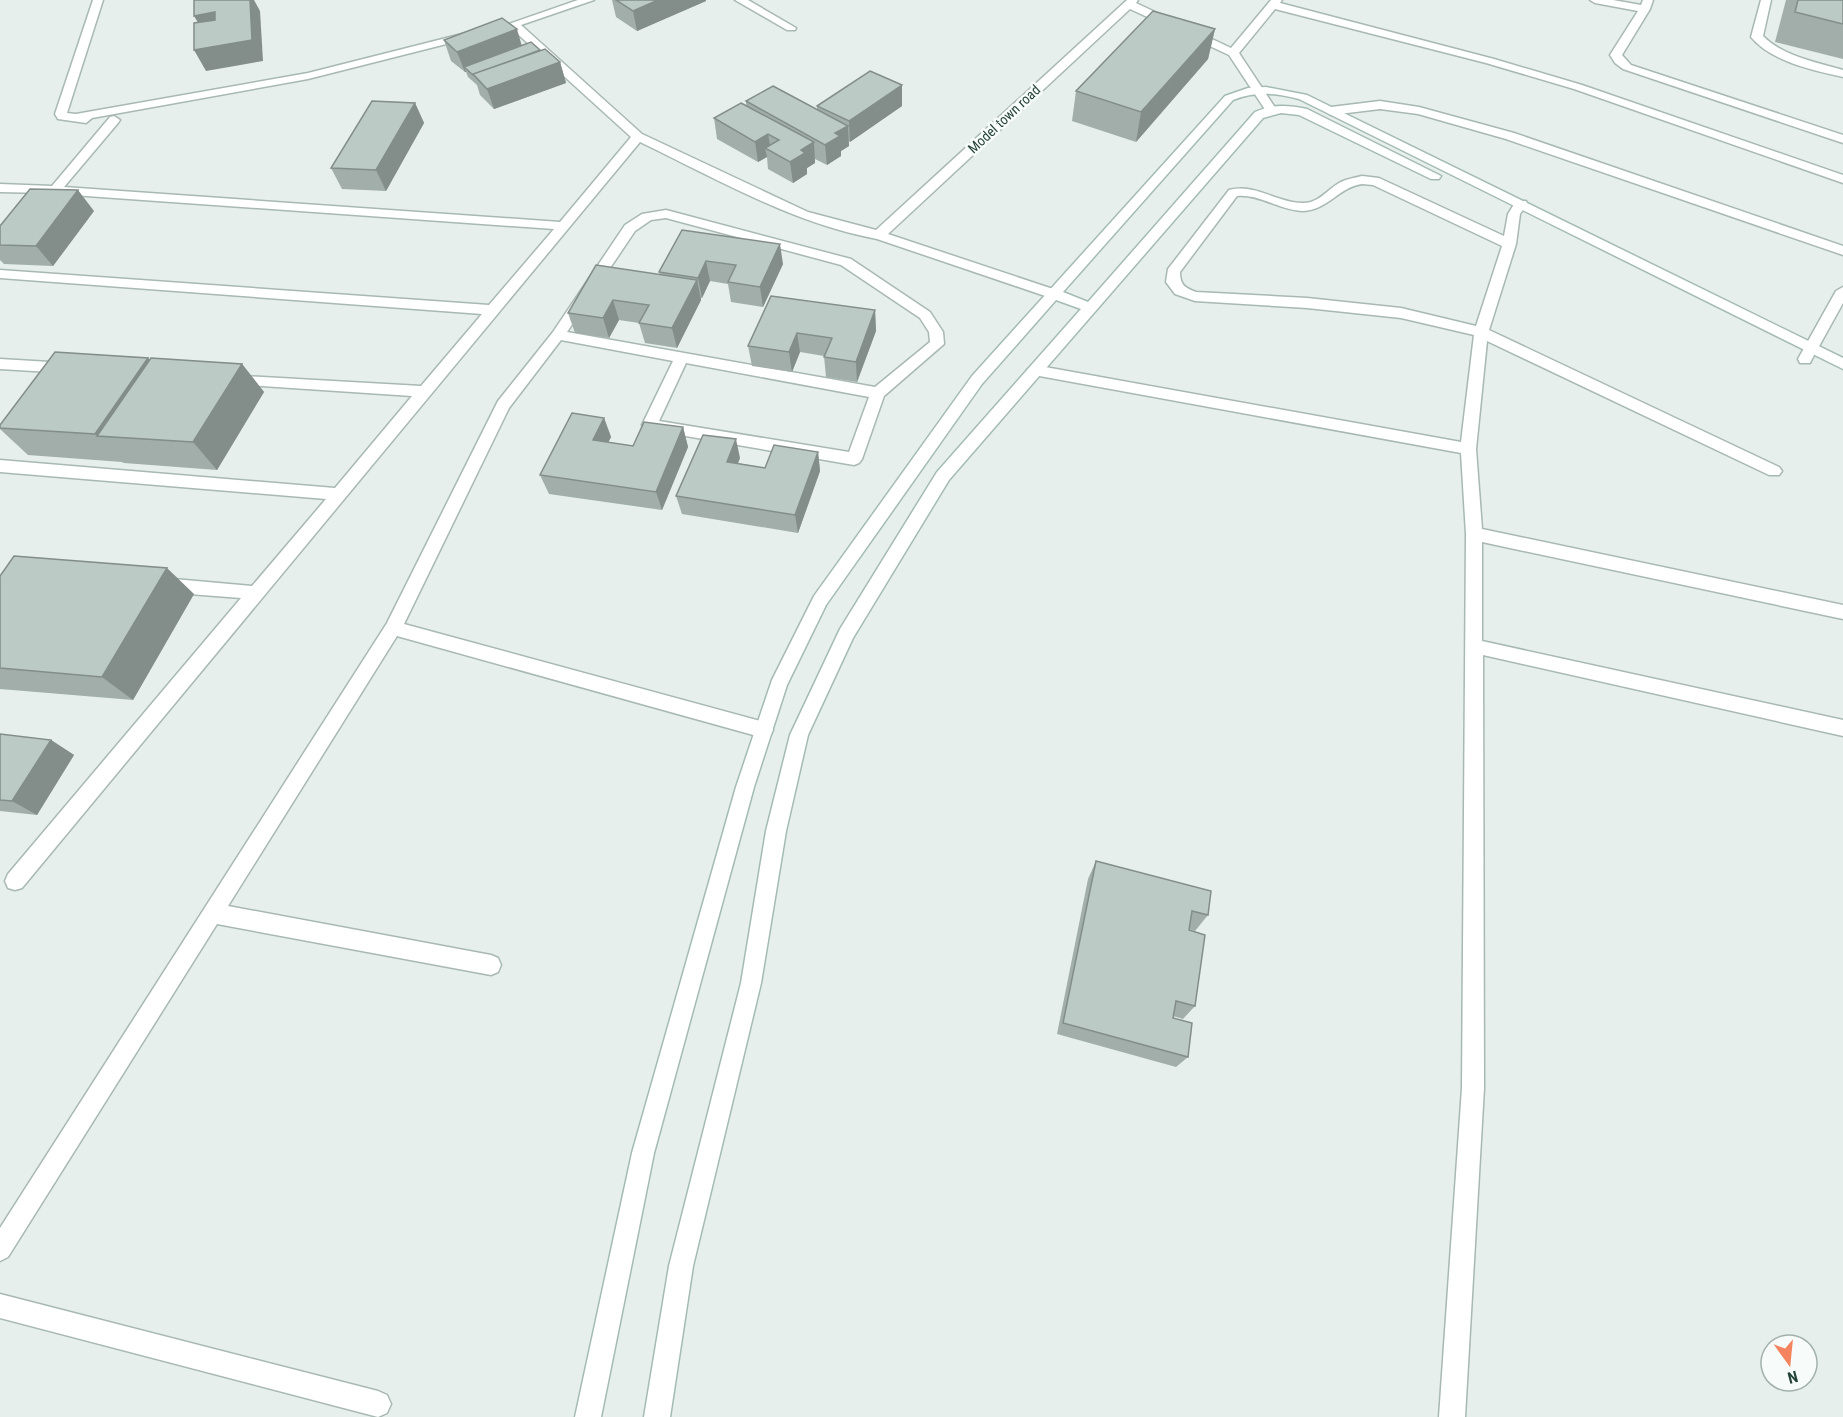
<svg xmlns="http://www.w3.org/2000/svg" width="1843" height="1417" viewBox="0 0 1843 1417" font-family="'Roboto Condensed',sans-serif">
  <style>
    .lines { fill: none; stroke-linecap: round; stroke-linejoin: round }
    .street-casing { stroke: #a8b8b2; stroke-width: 3 }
    .secondary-casing { stroke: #a4bbb3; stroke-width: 3 }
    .street { fill: #fff; fill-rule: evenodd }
    .secondary { fill: #fff; fill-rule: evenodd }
    .wall { fill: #a1aea9 }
    .shaded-wall { fill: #838d89 }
    .building { fill: #bbcac4; stroke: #838d89; stroke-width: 1.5 }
    .labels { text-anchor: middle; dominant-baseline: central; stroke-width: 5; stroke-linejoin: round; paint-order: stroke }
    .far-street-label { font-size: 14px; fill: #24423a; stroke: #f7fbf9 }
  </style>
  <rect width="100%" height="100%" fill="#e6efeb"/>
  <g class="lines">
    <defs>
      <g id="street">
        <polygon points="93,0 103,0 67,113 76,114 308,73 466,33 471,36 470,38 308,79 92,118 86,123 58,119 55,114"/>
        <path d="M578,0H594L521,25L642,134L808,212L876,230L1127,0H1138L1136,3L1231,48L1271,0H1282L1280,3L1494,59L1582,85L1843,175V183L1574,89L1486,63L1275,9L1239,53L1276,109L1274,111H1266L1229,55L1130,9L888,234L1059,291L1061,294L1059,297L1054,299L877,239C792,223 717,179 640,142L22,888L15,890L8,888L5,881L8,874L241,598L163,592L157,590L155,585L157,580L163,578L252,586L326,499L0,472V460L335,488L412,396L232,384L227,383L225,379L227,375L421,386L482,314L0,278V270L489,305L554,229L58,194L50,200L46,199L45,193L0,192V184L52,186L110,117L114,116L120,120L118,123L64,187L560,222L631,137L511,28L505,30L500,27Z"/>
        <polygon points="735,0 748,0 796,28 795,30 787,30"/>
        <polygon points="1590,0 1613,0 1641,5 1643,0 1653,0 1650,9 1622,55 1631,65 1843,135 1843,143 1623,69 1615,63 1610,55 1638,11 1595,3"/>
        <path d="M1761,0H1771L1763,36C1784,57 1816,62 1843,70V77C1813,70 1772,62 1751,37Z"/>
        <polygon points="1380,101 1419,107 1514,133 1843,246 1843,255 1506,139 1418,114 1380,109 1331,115 1325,111 1331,107"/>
        <path d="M1362,176L1379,178L1504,236L1508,214L1516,201H1526L1527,204L1520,214L1516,244L1489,330L1779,467L1782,471L1779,475H1769L1487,341L1476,449L1482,529L1843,605V619L1482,542V641L1843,720V736L1483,655L1484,1088L1465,1417H1439L1462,1088L1466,534L1461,453L1034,375L1027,370L1034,365L1461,442L1474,335L1401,318L1307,308L1195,301L1175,294L1166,282L1168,269L1229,190C1256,183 1276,203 1303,203C1319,203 1327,190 1339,183C1346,179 1354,178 1362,176ZM1362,184L1373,185L1502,246L1476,326L1401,308L1307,298L1196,292C1185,288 1180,285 1180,272L1237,196C1260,194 1279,210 1302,211C1327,211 1339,187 1362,184Z"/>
        <path d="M666,210L851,259L930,312L943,332L944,344L884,396L862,459L859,463L854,465L645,429L642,425L673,361L561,340L509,408L404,624L764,722L770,724L773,730L770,736L764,738L397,636L228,906L491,955L498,958L501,965L498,972L491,975L217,924L8,1257L0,1261V1228L387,623L498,401L553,332L625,225L642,214ZM666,218L841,265L920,318L929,332L930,342L875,387L567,332L635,231L651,220ZM686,363L869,397L849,452L659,421Z"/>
        <polygon points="1843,287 1843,303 1812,359 1810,363 1800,363 1798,359 1836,291"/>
        <polygon points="0,359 67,363 74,368 67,373 0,369"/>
        <polygon points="0,1294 378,1391 387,1395 391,1404 387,1413 378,1417 0,1318"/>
      </g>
      <path id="secondary" d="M1266,87L1307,95L1843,358V369L1299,99C1276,93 1256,91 1233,100L1063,292L1088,302L1255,112C1273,104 1288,105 1307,109L1441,176L1439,179H1431L1299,115L1281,113L1263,118L949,480L853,638L808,735L786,831L761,983L693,1266L670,1417H644L669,1266L741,983L766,831L790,735L840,629L937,472L1081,309L1056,300L982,384L826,605L787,685L754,787L654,1153L601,1417H575L632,1153L736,787L772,680L814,596L972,376L1225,96L1248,88Z"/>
    </defs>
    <use href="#street" class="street-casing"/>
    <use href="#secondary" class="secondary-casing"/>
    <use href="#street" class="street"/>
    <use href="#secondary" class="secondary"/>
  </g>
  <g class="wall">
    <polygon points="612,0 706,0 706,1 637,31 616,17"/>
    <polygon points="1786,0 1843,0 1843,59 1775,42"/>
    <polygon points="1215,29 1208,59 1136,142 1072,121 1076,91"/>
    <polygon points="444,40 522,46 540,50 560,62 566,83 494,109 480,95 477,85 468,77 466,72 465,72 451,61"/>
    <polygon points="902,85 902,106 850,142 849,141 849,146 841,151 841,156 827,165 815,159 815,163 807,168 807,174 793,183 768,169 767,157 758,162 717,139 714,118 746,105 746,101 817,110 817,106"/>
    <polygon points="415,103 424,123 386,191 342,189 331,168"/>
    <polygon points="94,211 53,266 4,264 0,260 0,226"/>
    <polygon points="682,230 783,264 763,307 731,302 728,284 710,281 702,298 701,298 701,300 677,348 645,343 639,323 619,320 609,338 575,333 568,313 660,274 659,272"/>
    <polygon points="875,310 876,331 857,382 826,377 824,356 800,352 792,372 752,366 748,346"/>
    <polygon points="148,358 150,360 242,364 264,392 217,470 124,463 122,462 28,455 0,429 0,425"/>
    <polygon points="604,418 611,437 608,442 633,446 683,427 688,447 662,510 549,494 540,475"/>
    <polygon points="818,452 820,471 798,533 682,514 676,496 740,458 738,463 765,468"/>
    <polygon points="0,576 194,594 133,700 0,689"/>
    <polygon points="0,734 51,740 74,755 37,815 0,811"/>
    <polygon points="1096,861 1208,915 1195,931 1189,929 1195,1006 1183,1019 1173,1016 1188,1057 1176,1067 1057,1034 1088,879"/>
  </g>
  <g class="shaded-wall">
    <polygon points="250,0 254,0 260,11 263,61 206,71 194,50"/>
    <polygon points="658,0 706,0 706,1 637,31 633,11"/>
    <polygon points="215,12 227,33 206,36 194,16"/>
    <polygon points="517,29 523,50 464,67 466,72 465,72 457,52"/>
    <polygon points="1215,29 1208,59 1136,142 1141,112"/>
    <polygon points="560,62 566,83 494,109 487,89"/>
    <polygon points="902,85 902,106 850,142 849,121"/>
    <polygon points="415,103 424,123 386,191 376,170"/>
    <polygon points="848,126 849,146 841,151 841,156 827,165 825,145 835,133"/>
    <polygon points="768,134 771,151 765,148 767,157 758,162 755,142"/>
    <polygon points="814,142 815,163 807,168 807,174 793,183 790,162 801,150"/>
    <polygon points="78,190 94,211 53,266 36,246"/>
    <polygon points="780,244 783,264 763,307 760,287"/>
    <polygon points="706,261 710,281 702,298 698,278"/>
    <polygon points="697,280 701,300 677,348 672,328"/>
    <polygon points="613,300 619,320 609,338 603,318"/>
    <polygon points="875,310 876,331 857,382 856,362"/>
    <polygon points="797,333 800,352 792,372 789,352"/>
    <polygon points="148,358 172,386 97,436 122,462 95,434"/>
    <polygon points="242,364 264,392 217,470 193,442"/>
    <polygon points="604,418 611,437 600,459 593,440"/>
    <polygon points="683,427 688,447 662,510 656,492"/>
    <polygon points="736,439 740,458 731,480 727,462"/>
    <polygon points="818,452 820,471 798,533 795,515"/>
    <polygon points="167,568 194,594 133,700 102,677"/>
    <polygon points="51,740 74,755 37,815 12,801"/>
  </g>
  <g class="building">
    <polygon points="194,0 250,0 252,40 194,50 194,23 215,20 215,12 194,16"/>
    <polygon points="616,0 658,0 633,11"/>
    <polygon points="1798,0 1843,0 1843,24 1795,12"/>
    <polygon points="1153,11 1215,29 1141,112 1076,91"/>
    <polygon points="502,18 517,29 457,52 444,40"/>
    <polygon points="531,42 540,50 473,75 464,67"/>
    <polygon points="545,49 560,62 487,89 473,74"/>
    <polygon points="870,71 902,85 849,121 817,106"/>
    <polygon points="773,86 848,126 835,133 840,136 825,145 746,101"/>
    <polygon points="372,101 415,103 376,170 331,168"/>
    <polygon points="741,103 814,142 801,150 805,153 790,162 765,148 779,140 768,134 755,142 714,118"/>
    <polygon points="30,189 78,190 36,246 0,245 0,226"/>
    <polygon points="682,230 780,244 760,287 728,282 736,265 706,261 698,278 659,272"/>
    <polygon points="596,265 697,280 672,328 639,323 649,305 613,300 603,318 568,313"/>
    <polygon points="771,296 875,310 856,362 824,357 832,338 797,333 789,352 748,346"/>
    <polygon points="55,352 148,358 95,434 0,428 0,425"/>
    <polygon points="151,358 242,364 193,442 97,436"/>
    <polygon points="572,413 604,418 593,440 633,446 644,422 683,427 656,492 540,475"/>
    <polygon points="703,435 736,439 727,462 765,468 774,445 818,452 795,515 676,496"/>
    <polygon points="14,556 167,568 102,677 0,668 0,576"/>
    <polygon points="0,734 51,740 12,801 0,800"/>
    <polygon points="1096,861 1211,891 1208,915 1192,911 1189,930 1205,935 1195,1006 1176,1001 1173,1018 1192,1023 1188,1057 1063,1023"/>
  </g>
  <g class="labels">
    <g class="far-street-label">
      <text transform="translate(1004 119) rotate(-43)">Model town road</text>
    </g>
  </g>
  <g transform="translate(1789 1363) rotate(165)"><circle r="28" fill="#f7fbf9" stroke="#a3b1ad" stroke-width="1.5"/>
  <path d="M0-4.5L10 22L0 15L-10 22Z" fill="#f4845f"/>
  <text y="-9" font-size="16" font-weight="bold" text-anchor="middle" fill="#24423a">N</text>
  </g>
</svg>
